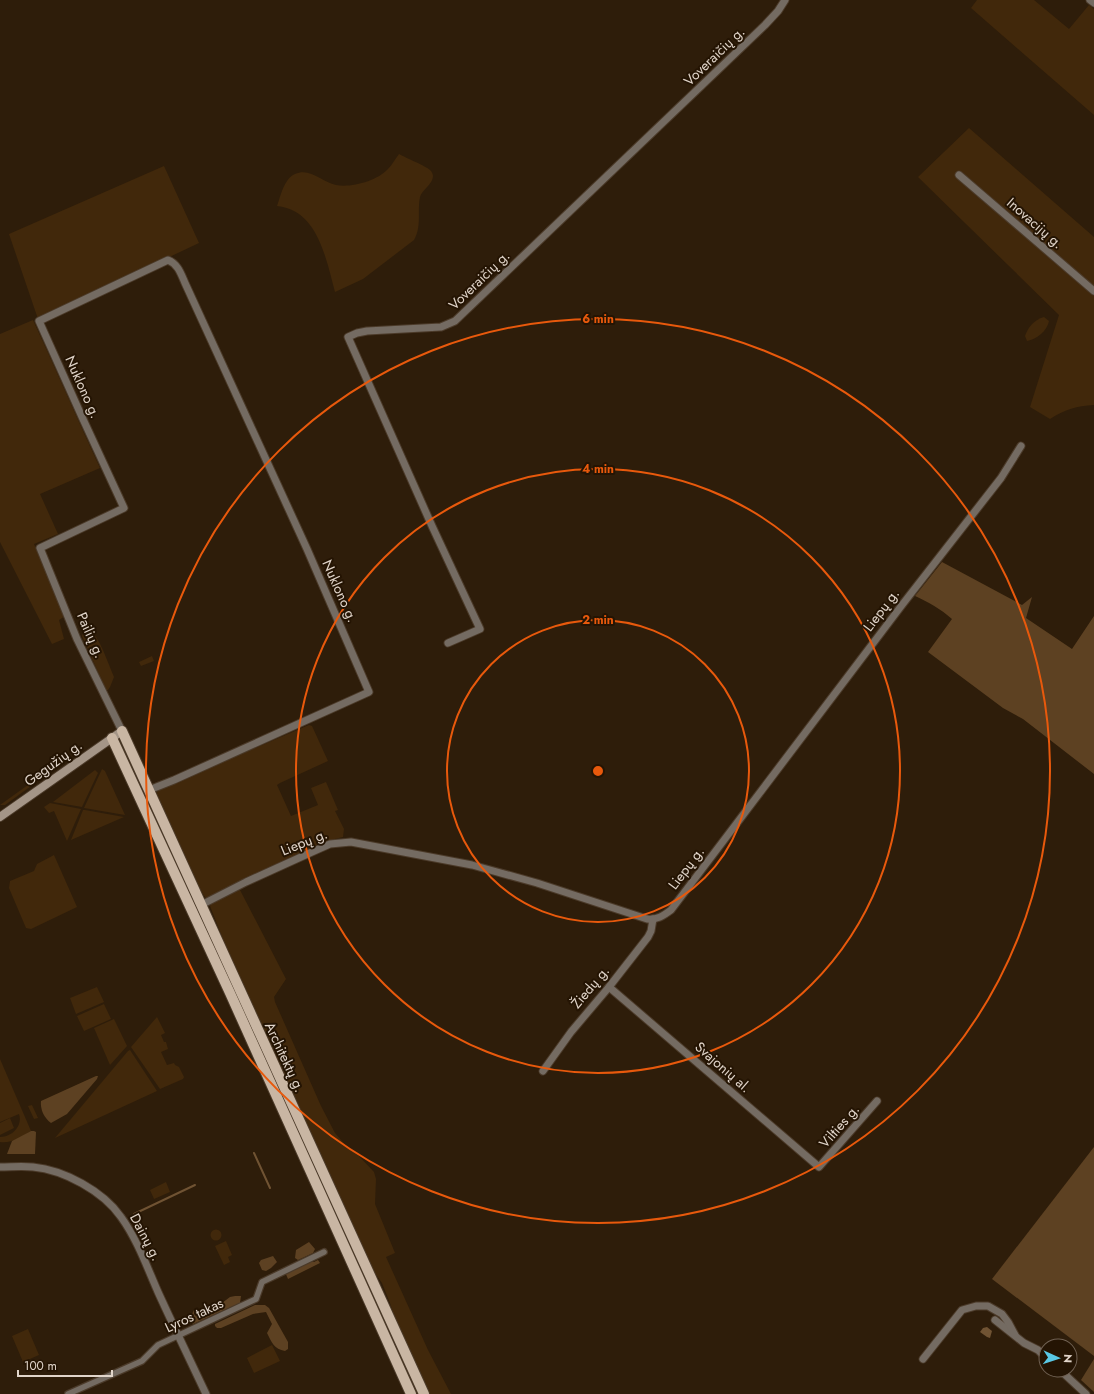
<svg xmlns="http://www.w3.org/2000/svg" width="1094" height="1394" viewBox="0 0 1094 1394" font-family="Jost,sans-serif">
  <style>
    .green { fill: #41280b }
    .forest { fill: #5d4122 }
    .water { fill: #705333 }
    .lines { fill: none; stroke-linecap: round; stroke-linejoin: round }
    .stream { stroke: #705333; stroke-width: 2 }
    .pedestrian-casing { stroke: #4b3a29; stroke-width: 8 }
    .minor-casing { stroke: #4b3a29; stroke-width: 9 }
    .secondary-casing { stroke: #4b3a29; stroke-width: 10 }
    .primary-casing { stroke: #4b3a29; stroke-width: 12 }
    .pedestrian { stroke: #746b62; stroke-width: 5.5 }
    .minor { stroke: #746b62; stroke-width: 7 }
    .secondary { stroke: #a49587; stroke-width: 8 }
    .primary { stroke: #c9b6a3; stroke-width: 10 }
    .ring { fill: none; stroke: #e8590c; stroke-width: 2 }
    .labels { text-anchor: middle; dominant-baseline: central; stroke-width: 4; stroke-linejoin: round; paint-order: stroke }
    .street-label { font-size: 14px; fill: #e1d5ca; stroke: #241403 }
    .centre { fill: #e8590c; stroke: #241403; stroke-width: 2 }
    .ring-label { font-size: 12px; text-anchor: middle; font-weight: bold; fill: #e8590c; stroke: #241403; stroke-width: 4; stroke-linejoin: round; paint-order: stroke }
  </style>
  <rect width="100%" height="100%" fill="#2e1d0a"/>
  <g class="green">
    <polygon points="977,0 1034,0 1069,29 1089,5 1094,9 1094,115 971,8"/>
    <path d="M969,128L1094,237V405C1076,406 1066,409 1050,419L1030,407L1059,315L918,177Z"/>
    <path d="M399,154C406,158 426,166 430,170C440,180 422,189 420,197C417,212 422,226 414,240L363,279L335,292C326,259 318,210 277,206C281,195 284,179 295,174C310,167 322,182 336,185C351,188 377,181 388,169C392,165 395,159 399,154Z"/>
    <polygon points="164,166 199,243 38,319 9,234"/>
    <path d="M1044,317L1049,321C1047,331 1037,339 1027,341L1025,336C1028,327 1034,320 1044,317Z"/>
    <path d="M33,320C56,369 77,419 100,468L40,494L58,534L34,544L65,616L59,620L64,639L52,644L0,542V334Z"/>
    <path d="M89,628C101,640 107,661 114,677L110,687L108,690H106L82,636L84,631Z"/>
    <polygon points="152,656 154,661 141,666 139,662"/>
    <polygon points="309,725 312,726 328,761 280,783 277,785 291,816 318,805 311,788 326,782 338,810 335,811 344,829 343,837 335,839 208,898 205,897 195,882 156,796 157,792 160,789"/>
    <polygon points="125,747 239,1000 238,1000 123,749"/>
    <polygon points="53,767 53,770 5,805 0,805"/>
    <polygon points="102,769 105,771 125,815 84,808"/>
    <polygon points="95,770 98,773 82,807 53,802"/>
    <polygon points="50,803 81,809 67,841 54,811 49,813 44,807"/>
    <polygon points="83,810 85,810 124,817 71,840"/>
    <polygon points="54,855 77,907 31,929 26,928 9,888 10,881 34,871 37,864"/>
    <path d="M240,890L286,979L274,997L275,1002L321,1106L335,1133L348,1148L358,1155L374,1172L376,1179L375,1204L395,1253L386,1257L428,1350L451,1394H429L396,1323L390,1303L382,1283L372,1269L233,965L210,906C214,897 231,894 240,890Z"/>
    <polygon points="97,987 104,1002 76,1014 70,998"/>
    <polygon points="104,1004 111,1019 84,1031 77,1016"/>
    <polygon points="242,1006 419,1394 416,1394 242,1009 241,1007"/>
    <polygon points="157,1017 165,1033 161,1035 164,1042 166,1042 168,1049 161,1052 167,1065 174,1063 175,1065 179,1067 184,1077 183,1079 160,1089 131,1047"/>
    <polygon points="114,1019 127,1046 110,1065 94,1028"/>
    <polygon points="130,1050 157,1091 55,1138 128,1051"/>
    <path d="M0,1059L31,1131C22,1136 11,1144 0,1142V1137C12,1137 23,1126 19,1114L0,1122Z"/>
    <polygon points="32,1105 38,1118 34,1119 28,1106"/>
    <polygon points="10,1118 14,1128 0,1135 0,1123"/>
    <polygon points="166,1182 170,1192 154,1199 150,1190"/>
    <circle cx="216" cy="1235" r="5.5"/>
    <polygon points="226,1241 232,1255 228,1257 230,1262 224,1265 215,1246"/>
    <polygon points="28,1329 39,1355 23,1362 12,1336"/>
    <polygon points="272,1345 280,1361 254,1373 247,1358"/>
  </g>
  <g class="forest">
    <path d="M942,562L1022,605L1032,597L1026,618L1072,649L1094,616V774L1023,719L1003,708L928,652L952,619C941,609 928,602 915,596Z"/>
    <path d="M96,1076H98L97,1079L67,1114L51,1123C44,1118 40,1109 41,1101Z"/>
    <polygon points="31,1131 34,1131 36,1132 35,1154 7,1154 12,1141"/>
    <polygon points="1094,1147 1094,1356 992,1279"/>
    <polygon points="309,1242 315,1249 313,1253 298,1260 295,1258 296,1250"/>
    <polygon points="273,1256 277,1262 271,1268 266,1271 262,1270 259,1263 261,1260"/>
    <polygon points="318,1260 320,1263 288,1279 285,1272 309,1261 314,1262"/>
    <polygon points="235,1296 241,1296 240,1303 193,1324 189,1320 194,1310 214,1309 230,1297"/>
    <path d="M255,1305H265L269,1308L288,1342V1349L285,1351C274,1349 272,1343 267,1333L272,1324L266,1312L253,1314L221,1328H217L215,1326V1324Z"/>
    <polygon points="1094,1359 1094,1392 1081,1380"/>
  </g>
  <polygon class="water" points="987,1327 992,1331 990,1338 987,1337 980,1332 983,1328"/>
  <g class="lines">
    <g class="stream">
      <polyline points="254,1153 270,1188"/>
      <polyline points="134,1214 195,1185"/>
    </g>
    <defs>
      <polyline id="pedestrian" points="68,1394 142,1361 158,1345 256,1299 262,1282 324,1252"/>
      <g id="minor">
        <polyline points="1090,0 1094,3"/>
        <polyline points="959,175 1094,291"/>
        <polyline points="448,643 480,629 432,526 348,337 357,333 367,331 441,327 455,321 765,25 778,11 785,0"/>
        <path d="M122,731L77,639L40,548L124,508L82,417L39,321L168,260C178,264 181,274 185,283L307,549L369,692L174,780L149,790"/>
        <path d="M201,905L246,882L312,852L330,844L351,842L472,865L537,883L647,919C657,920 663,916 671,910L902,605L1001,478L1021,446"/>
        <polyline points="609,987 819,1167 877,1101"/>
        <polyline points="543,1071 571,1032 609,987 648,937 651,931 653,919"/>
        <path d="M0,1167C11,1167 22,1166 33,1167C64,1170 103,1191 121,1217C137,1239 147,1267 158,1292C174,1327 190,1360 206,1394"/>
        <polyline points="995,1320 1024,1343 1038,1350 1046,1358"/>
        <polyline points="923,1359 962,1310 976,1306 988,1306 1002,1314 1008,1322 1015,1335"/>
        <polyline points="1060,1370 1086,1394"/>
      </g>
      <polyline id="secondary" points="0,817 122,731"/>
      <g id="primary">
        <polyline points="122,731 424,1394"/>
        <polyline points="112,738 230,993 411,1394"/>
      </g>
    </defs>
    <use href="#pedestrian" class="pedestrian-casing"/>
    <use href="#minor" class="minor-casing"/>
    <use href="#secondary" class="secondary-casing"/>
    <use href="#primary" class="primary-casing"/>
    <use href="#pedestrian" class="pedestrian"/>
    <use href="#minor" class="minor"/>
    <use href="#secondary" class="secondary"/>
    <use href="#primary" class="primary"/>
  </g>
  <g class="ring">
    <circle cx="598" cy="771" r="151"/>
    <circle cx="598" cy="771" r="302"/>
    <circle cx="598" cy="771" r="452"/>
  </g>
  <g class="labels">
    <g class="street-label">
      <text transform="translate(714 56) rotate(-44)">Voveraičių g.</text>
      <text transform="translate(1035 223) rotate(41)">Inovacijų g.</text>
      <text transform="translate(479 280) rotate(-44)">Voveraičių g.</text>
      <text transform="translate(83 387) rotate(66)">Nuklono g.</text>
      <text transform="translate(340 591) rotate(66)">Nuklono g.</text>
      <text transform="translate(881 610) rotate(-53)">Liepų g.</text>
      <text transform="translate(91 635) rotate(66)">Pailių g.</text>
      <text transform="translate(53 763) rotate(-36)">Gegužių g.</text>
      <text transform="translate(304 842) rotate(-22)">Liepų g.</text>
      <text transform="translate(686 868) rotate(-53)">Liepų g.</text>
      <text transform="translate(590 987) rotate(-50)">Žiedų g.</text>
      <text transform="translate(285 1057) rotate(65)">Architektų g.</text>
      <text transform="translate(723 1067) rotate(41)">Svajonių al.</text>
      <text transform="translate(839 1126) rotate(-49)">Vilties g.</text>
      <text transform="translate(146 1237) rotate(62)">Dainų g.</text>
      <text transform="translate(194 1315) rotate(-25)">Lyros takas</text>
    </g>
  </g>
  <circle cx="598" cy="771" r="6" class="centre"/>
  <g class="ring-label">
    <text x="598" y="323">6 min</text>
    <text x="598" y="473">4 min</text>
    <text x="598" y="624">2 min</text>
  </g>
  <g transform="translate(1058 1358) rotate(93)"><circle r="19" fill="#241403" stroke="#706153"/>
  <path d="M0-3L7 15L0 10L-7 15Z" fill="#59c8e5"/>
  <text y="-6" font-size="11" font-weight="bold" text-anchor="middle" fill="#e1d5ca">N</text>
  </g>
  <path d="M18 1370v6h94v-6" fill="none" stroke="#e1d5ca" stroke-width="2"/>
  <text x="24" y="1370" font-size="12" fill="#e1d5ca" stroke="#241403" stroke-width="3" paint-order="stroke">100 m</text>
</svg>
